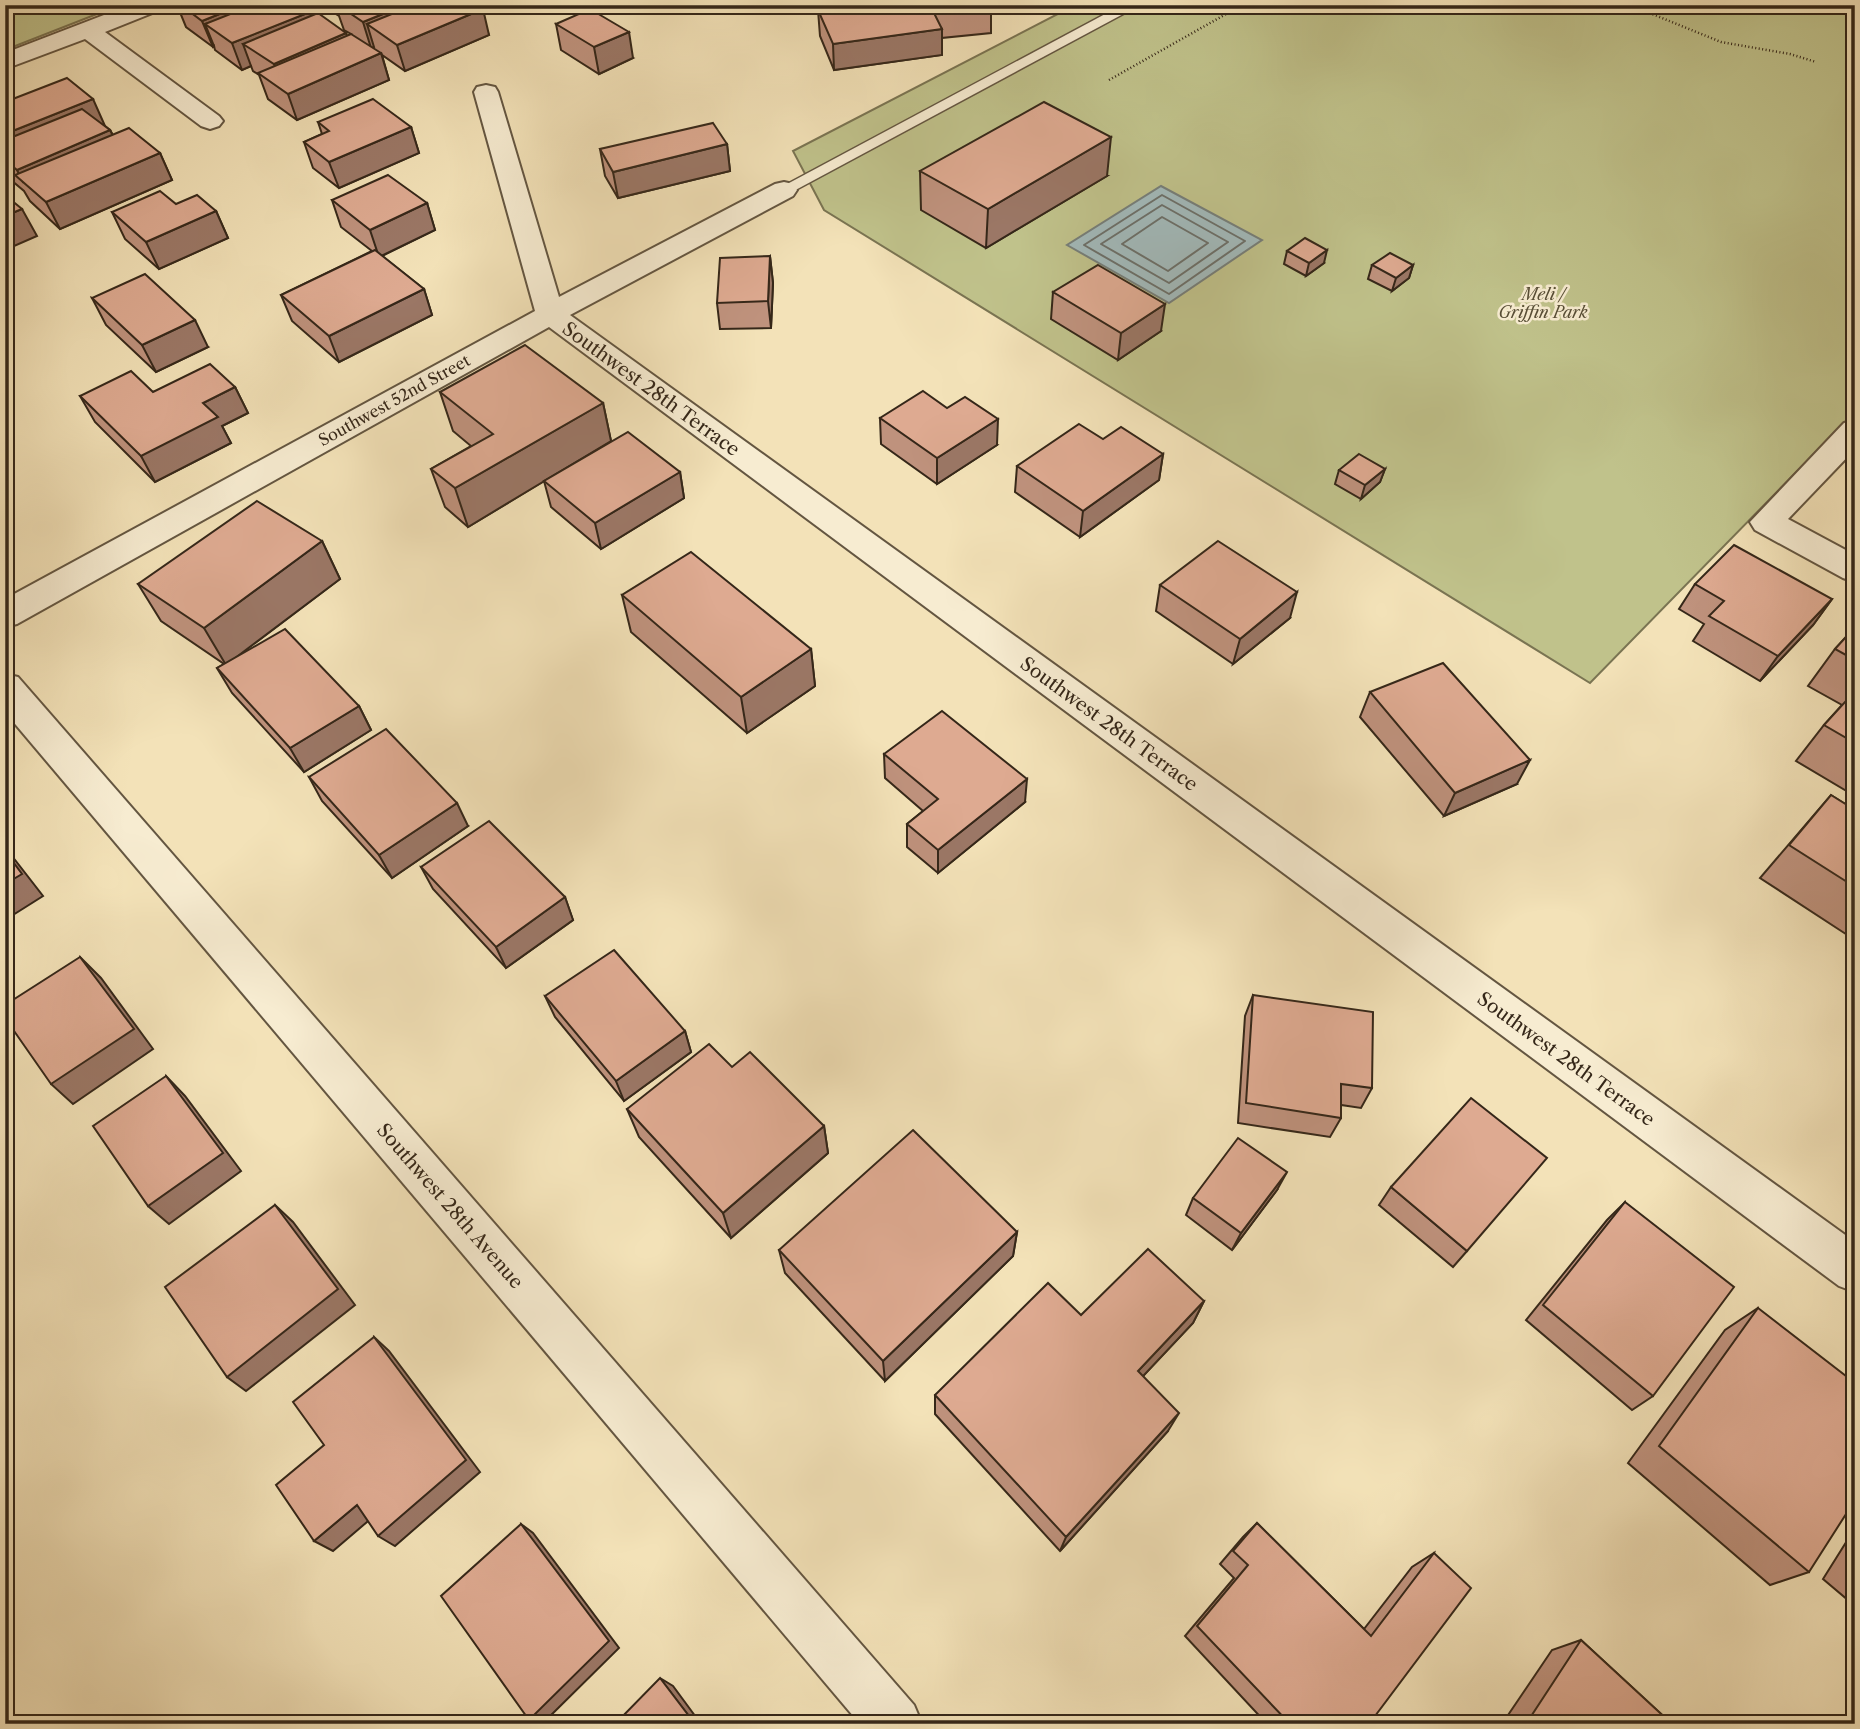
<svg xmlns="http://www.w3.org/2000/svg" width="1860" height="1729" viewBox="0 0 1860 1729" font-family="'Libre Caslon Text',serif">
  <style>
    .green { fill: #c0c28b; stroke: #7a7452; stroke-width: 2 }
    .water { fill: #a2babb; stroke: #767f7a; stroke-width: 2 }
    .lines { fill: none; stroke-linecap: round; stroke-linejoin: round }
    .shore { stroke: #6c706a; stroke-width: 2 }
    .lane-casing { stroke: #645641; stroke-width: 3 }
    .street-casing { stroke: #645641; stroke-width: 4 }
    .path { stroke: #352719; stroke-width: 2.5; stroke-dasharray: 1 2.5; stroke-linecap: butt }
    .lane { fill: #f7ecd1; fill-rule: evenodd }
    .street { fill: #f7ecd1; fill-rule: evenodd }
    .wall { fill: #bf927d; stroke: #352719; stroke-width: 2 }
    .shaded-wall { fill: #9b7766; stroke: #352719; stroke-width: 2 }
    .building { fill: #deaa91; stroke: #352719; stroke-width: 2 }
    .labels { text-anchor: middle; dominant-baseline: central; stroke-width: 5; stroke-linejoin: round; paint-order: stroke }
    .far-park-label { font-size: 16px; font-style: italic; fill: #584e36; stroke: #f7ecd1 }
    .far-street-label { font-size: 16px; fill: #352719; stroke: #f7ecd1 }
    .street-label { font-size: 19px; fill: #352719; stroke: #f7ecd1 }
  </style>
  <rect width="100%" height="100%" fill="#f3e2b8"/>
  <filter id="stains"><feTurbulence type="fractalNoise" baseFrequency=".00286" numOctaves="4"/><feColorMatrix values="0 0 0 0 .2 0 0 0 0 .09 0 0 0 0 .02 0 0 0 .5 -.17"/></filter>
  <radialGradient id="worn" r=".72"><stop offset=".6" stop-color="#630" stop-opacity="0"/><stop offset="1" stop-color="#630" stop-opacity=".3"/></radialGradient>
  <g class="green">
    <polygon points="5,5 120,5 5,50"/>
    <polygon points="1075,5 1855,5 1855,412 1590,683 824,210 793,151"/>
  </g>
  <polygon class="water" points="1161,186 1262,240 1169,303 1067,245"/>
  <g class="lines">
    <g class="shore">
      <polygon points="1162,195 1245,241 1169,294 1084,245"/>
      <polygon points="1162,205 1228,242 1169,283 1101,244"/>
      <polygon points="1162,217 1208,243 1168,271 1122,244"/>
    </g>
    <defs>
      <polygon id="lane" points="1122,5 1140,5 790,193 778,193 776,190"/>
      <g id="street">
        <polygon points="130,5 163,5 160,10 105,32 219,116 223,121 219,126 210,129 201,126 85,39 5,69 5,53"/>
        <polygon points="486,85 495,87 498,92 559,297 775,184 784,182 793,184 797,190 793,196 570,315 1855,1242 1855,1292 1839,1286 549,327 17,624 5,627 5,599 535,311 474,92 477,87"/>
        <polygon points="1855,420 1855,449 1788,519 1855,555 1855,582 1843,578 1755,530 1750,522 1844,423"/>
        <polygon points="5,674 18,677 914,1705 922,1724 860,1724 5,712"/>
      </g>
    </defs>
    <use href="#lane" class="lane-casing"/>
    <use href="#street" class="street-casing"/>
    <g class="path">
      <polyline points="1630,5 1721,42 1790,54 1816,62"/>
      <polyline points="1109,80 1242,5"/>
    </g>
    <use href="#lane" class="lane"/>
    <use href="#street" class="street"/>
  </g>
  <g class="wall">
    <polygon points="177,5 308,5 316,14 347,36 351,34 344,30 339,16 328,9 327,5 477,5 489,35 405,71 382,55 389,80 297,120 268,99 259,75 253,71 251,66 242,70 215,50 214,46 213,47 186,27"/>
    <polygon points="781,5 810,5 795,13"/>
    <polygon points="925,5 991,5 991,33 942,38 942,55 834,70 820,36 818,10 884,11"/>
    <polygon points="556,24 633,58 599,74 561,50"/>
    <polygon points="5,102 105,126 110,130 113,135 160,153 172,180 60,229 30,201 24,191 5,175"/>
    <polygon points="318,122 411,127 419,153 339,188 313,168 304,142 322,134"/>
    <polygon points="727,144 730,171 618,198 605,176 600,149"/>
    <polygon points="920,171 1107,176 986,248 921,210"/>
    <polygon points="332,200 427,203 435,230 382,256 424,289 432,315 339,362 292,321 281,295 372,251 341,227"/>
    <polygon points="176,204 216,211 228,238 159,269 125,239 112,212"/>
    <polygon points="1287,251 1324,263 1306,276 1284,264"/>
    <polygon points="770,256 773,283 771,328 720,329 717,303"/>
    <polygon points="1372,265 1413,265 1409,278 1392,291 1368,279"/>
    <polygon points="1053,292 1161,331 1118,360 1051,319"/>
    <polygon points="92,298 208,347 156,372 106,325"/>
    <polygon points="235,387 248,413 222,426 231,443 155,482 95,422 80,396"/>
    <polygon points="440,392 603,403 611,441 680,472 684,498 601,549 551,507 544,481 468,527 445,507 431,469 471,446 453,431"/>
    <polygon points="880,418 997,445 937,484 881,444"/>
    <polygon points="1103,439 1163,454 1159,480 1080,537 1015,492 1017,466"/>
    <polygon points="1385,469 1380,482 1361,499 1335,484 1339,470"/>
    <polygon points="322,541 340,579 236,657 359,706 371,730 304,772 232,693 217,668 224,664 161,621 138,584"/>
    <polygon points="1695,584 1832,599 1813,625 1760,681 1693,641 1704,624 1679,609"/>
    <polygon points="1160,585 1290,618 1233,664 1156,611"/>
    <polygon points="622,595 811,649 815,686 747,733 631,632"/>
    <polygon points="1855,627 1855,796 1796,761 1824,725 1842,705 1808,686 1835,649"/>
    <polygon points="1370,692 1517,784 1444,816 1360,717"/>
    <polygon points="884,754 1025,802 938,873 907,847 907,824 923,811 885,778"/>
    <polygon points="309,777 468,826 392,878 322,801"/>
    <polygon points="1831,795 1855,810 1855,940 1760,878"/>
    <polygon points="421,867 565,897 573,920 506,968 433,889"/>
    <polygon points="1253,995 1372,1088 1361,1108 1341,1105 1341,1118 1330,1137 1238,1123 1245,1016"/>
    <polygon points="545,996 685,1031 691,1052 624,1101 555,1017"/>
    <polygon points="732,1067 824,1126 828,1153 731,1238 639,1137 627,1109"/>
    <polygon points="1391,1187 1467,1251 1453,1267 1379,1205"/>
    <polygon points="1277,1190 1232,1250 1186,1215 1193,1198"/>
    <polygon points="1625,1202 1653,1396 1632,1410 1526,1320 1607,1220"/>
    <polygon points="1017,1232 1013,1256 885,1381 785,1273 779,1250"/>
    <polygon points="1204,1301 1193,1323 1143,1376 1168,1431 1060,1551 935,1414 935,1395 1081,1315"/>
    <polygon points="1758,1308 1809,1572 1770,1585 1628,1463 1725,1330"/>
    <polygon points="1257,1523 1364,1629 1412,1567 1434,1553 1369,1724 1267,1724 1185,1636 1234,1578 1220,1564 1243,1537"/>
    <polygon points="1855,1528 1855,1606 1823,1579"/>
    <polygon points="1581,1640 1672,1724 1502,1724 1552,1650"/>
  </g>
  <g class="shaded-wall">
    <polygon points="242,5 287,5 205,24 214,46 213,47 202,21"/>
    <polygon points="405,5 451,5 367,24 374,47 371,48 363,22"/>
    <polygon points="794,5 810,5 795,13"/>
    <polygon points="483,9 489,35 405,71 397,45"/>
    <polygon points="315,10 324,36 243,44 251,66 242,70 232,43"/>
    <polygon points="942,29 942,55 834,70 833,44"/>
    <polygon points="629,32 633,58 599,74 594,47"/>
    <polygon points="346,33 355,59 284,90 274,64"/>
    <polygon points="381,53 389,80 297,120 288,94"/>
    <polygon points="93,99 105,126 5,160 5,134"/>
    <polygon points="411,127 419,153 339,188 329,162"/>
    <polygon points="110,130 123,156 23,182 17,170"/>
    <polygon points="1111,137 1107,176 986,248 988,209"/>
    <polygon points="727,144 730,171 618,198 613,172"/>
    <polygon points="160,153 172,180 60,229 46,202"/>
    <polygon points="427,203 435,230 379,257 370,230"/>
    <polygon points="22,209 37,236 5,250 5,216"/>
    <polygon points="216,211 228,238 159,269 146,242"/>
    <polygon points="1327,250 1324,263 1306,276 1309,263"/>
    <polygon points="770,256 773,283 771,328 768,301"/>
    <polygon points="1413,265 1409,278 1392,291 1396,278"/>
    <polygon points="424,289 432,315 339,362 329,336"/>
    <polygon points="1165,304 1161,331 1118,360 1121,333"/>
    <polygon points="195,320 208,347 156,372 142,345"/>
    <polygon points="235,387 248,413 222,426 231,443 155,482 141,456 203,403"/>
    <polygon points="603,403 611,441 468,527 455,488"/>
    <polygon points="998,419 997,445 937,484 937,458"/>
    <polygon points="1163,454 1159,480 1080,537 1083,511"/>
    <polygon points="1385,469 1380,482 1361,499 1365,485"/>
    <polygon points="680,472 684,498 601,549 595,523"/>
    <polygon points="322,541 340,579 226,665 204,628"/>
    <polygon points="1297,592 1290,618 1233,664 1240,639"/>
    <polygon points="1832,599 1813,625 1760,681 1778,656"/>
    <polygon points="811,649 815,686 747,733 741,697"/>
    <polygon points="359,706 371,730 304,772 290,748"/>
    <polygon points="1530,760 1517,784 1444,816 1455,793"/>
    <polygon points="1027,779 1025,802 938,873 938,850"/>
    <polygon points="457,803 468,826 392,878 379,855"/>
    <polygon points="5,847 43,896 5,920"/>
    <polygon points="565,897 573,920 506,968 496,947"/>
    <polygon points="80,957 101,978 153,1049 73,1104 51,1084"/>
    <polygon points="685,1031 691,1052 624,1101 616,1081"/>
    <polygon points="166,1076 185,1096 241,1171 169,1224 148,1206"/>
    <polygon points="824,1126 828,1153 731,1238 723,1213"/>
    <polygon points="1287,1172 1277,1190 1232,1250 1241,1233"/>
    <polygon points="275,1205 293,1222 355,1305 246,1391 227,1377"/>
    <polygon points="1017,1232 1013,1256 885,1381 883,1361"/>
    <polygon points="1204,1301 1193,1323 1129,1391 1138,1371"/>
    <polygon points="374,1337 389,1351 480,1472 395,1546 378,1536"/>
    <polygon points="1179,1413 1168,1431 1060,1551 1066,1537"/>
    <polygon points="357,1505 374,1516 333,1551 314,1541"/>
    <polygon points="521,1524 533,1533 619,1648 542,1724 529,1720"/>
    <polygon points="660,1678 673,1686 701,1724 695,1724"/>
  </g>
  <g class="building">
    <polygon points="181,5 242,5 202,21"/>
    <polygon points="253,5 308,5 315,10 232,43 205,24"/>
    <polygon points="338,5 405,5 363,22"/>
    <polygon points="414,5 477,5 483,9 397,45 367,24"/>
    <polygon points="856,5 882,5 884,11 930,5 942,29 833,44 818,10"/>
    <polygon points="938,5 991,5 992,7 941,12"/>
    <polygon points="590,9 629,32 594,47 556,24"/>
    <polygon points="318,13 346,33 274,64 243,44"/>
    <polygon points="351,34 381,53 288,94 258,73"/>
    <polygon points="67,78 93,99 5,134 5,102"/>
    <polygon points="373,99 411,127 329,162 304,142 329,131 318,122"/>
    <polygon points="1044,102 1111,137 988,209 920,171"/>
    <polygon points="82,109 110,130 17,170 5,160 5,140"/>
    <polygon points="713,123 727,144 613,172 600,149"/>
    <polygon points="129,128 160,153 46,202 15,175"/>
    <polygon points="388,175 427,203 370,230 332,200"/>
    <polygon points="160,191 176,204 197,195 216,211 146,242 112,212"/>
    <polygon points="5,195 22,209 5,216"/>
    <polygon points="1305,238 1327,250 1309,263 1287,251"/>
    <polygon points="375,250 424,289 329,336 281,295"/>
    <polygon points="1390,253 1413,265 1396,278 1372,265"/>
    <polygon points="770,256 768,301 717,303 720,258"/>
    <polygon points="1098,265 1165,304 1121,333 1053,292"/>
    <polygon points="145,274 195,320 142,345 92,298"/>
    <polygon points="525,345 603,403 455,488 431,469 493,434 440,392"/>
    <polygon points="210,364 235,387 203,403 218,417 141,456 80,396 131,371 153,392"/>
    <polygon points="923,391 947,408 965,397 998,419 937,458 880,418"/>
    <polygon points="1079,424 1103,439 1121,427 1163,454 1083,511 1017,466"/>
    <polygon points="628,432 680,472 595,523 544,481"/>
    <polygon points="1359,454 1385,469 1365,485 1339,470"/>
    <polygon points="257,501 322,541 204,628 138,584"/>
    <polygon points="1218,541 1297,592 1240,639 1160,585"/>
    <polygon points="1734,545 1832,599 1778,656 1709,616 1724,601 1695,584"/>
    <polygon points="691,552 811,649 741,697 622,595"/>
    <polygon points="1855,627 1855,660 1835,649"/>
    <polygon points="285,629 359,706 290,748 217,668"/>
    <polygon points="1443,663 1530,760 1455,793 1370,692"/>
    <polygon points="1855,691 1855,743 1824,725"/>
    <polygon points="942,711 1027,779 938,850 907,824 938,799 884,754"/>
    <polygon points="386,729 457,803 379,855 309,777"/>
    <polygon points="1831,795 1855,810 1855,887 1789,845"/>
    <polygon points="489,821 565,897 496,947 421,867"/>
    <polygon points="5,851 22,874 5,884"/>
    <polygon points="614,950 685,1031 616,1081 545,996"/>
    <polygon points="80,957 134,1029 51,1084 5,1018 5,1005"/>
    <polygon points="1253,995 1373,1012 1372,1088 1341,1084 1341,1118 1246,1103"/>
    <polygon points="709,1044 732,1067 750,1052 824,1126 723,1213 627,1109"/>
    <polygon points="166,1076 223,1153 148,1206 93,1126"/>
    <polygon points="1471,1098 1547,1158 1467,1251 1391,1187"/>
    <polygon points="913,1130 1017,1232 883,1361 779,1250"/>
    <polygon points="1238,1138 1287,1172 1241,1233 1193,1198"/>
    <polygon points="1625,1202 1734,1287 1653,1396 1543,1305"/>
    <polygon points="275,1205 338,1289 227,1377 165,1287"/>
    <polygon points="1148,1249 1204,1301 1138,1371 1179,1413 1066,1537 935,1395 1048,1283 1081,1315"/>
    <polygon points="1758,1308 1855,1383 1855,1500 1809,1572 1659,1446"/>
    <polygon points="374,1337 466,1460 378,1536 357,1505 314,1541 276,1485 324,1445 293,1402"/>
    <polygon points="1257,1523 1371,1636 1434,1553 1471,1588 1369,1724 1290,1724 1197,1626 1248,1565 1233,1551"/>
    <polygon points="521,1524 609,1641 529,1720 441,1596"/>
    <polygon points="1581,1640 1672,1724 1526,1724"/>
    <polygon points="660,1678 695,1724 615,1724"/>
  </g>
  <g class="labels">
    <g class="far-park-label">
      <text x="1543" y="294">Meli /<tspan x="1543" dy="18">Griffin Park</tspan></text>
    </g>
    <g class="far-street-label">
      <text transform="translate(394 400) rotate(-29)">Southwest 52nd Street</text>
    </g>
    <g class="street-label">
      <text transform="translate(651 389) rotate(36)">Southwest 28th Terrace</text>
      <text transform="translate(1109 724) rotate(36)">Southwest 28th Terrace</text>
      <text transform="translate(1566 1059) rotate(36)">Southwest 28th Terrace</text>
      <text transform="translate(450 1206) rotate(49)">Southwest 28th Avenue</text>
    </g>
  </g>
  <rect width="1860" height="1729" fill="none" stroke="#f3e2b8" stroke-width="28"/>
  <rect x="7" y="7" width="1846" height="1715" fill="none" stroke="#352719" stroke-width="3.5"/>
  <rect x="14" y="14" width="1832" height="1701" fill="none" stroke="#352719" stroke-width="2"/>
  <rect width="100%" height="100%" filter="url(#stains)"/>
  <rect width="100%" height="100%" fill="url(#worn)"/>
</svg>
